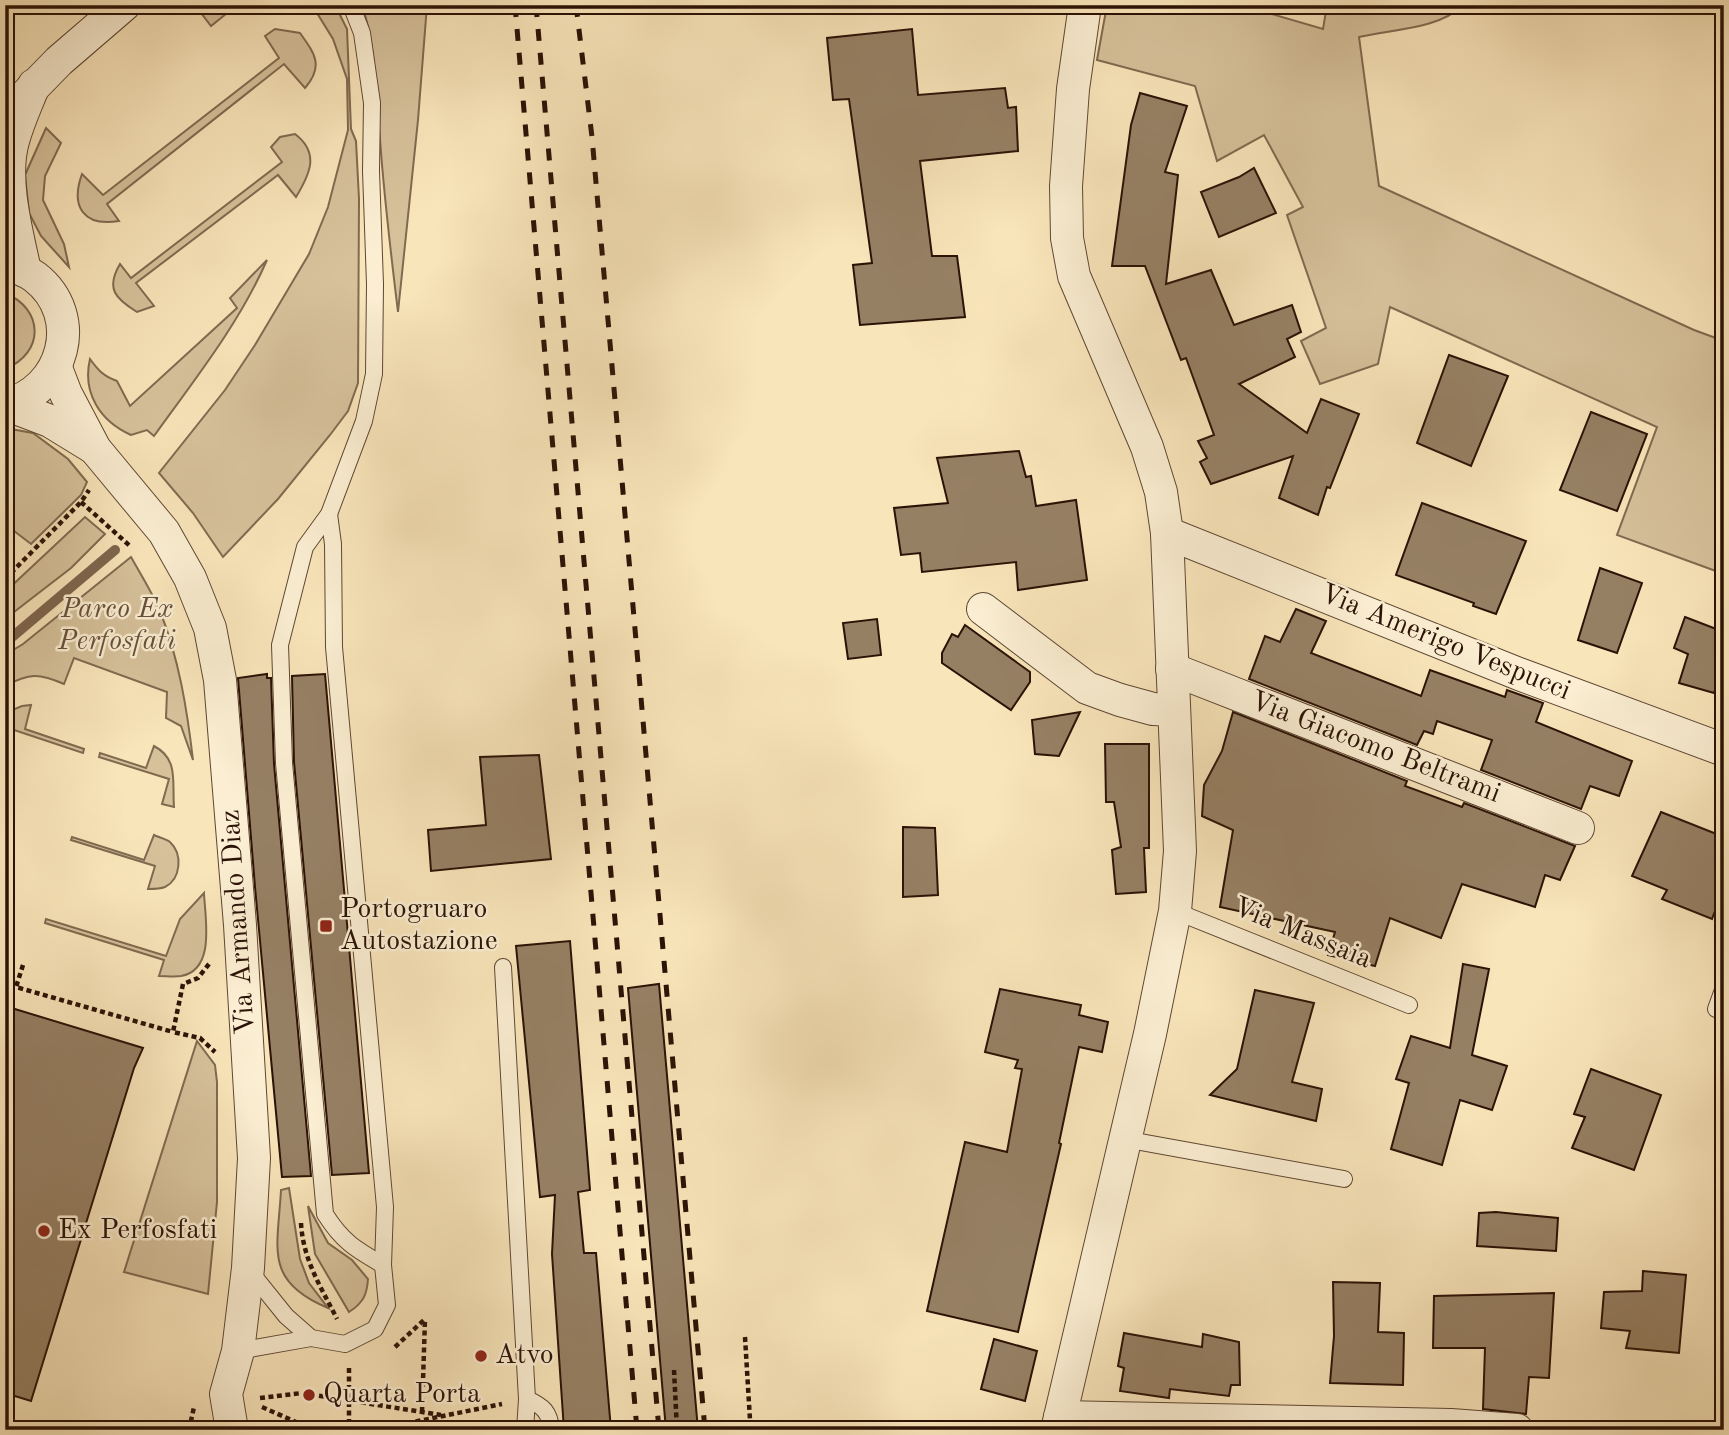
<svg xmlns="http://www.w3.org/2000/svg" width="1729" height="1435" viewBox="0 0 1729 1435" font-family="'Old Standard TT',serif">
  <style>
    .green { fill: #d6c19b; stroke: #806a50; stroke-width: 2 }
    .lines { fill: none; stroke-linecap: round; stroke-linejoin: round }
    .stream { stroke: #7d654d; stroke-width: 10 }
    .building { fill: #968064; stroke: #2b1206; stroke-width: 2 }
    .lane-casing { stroke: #5e4733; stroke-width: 18 }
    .street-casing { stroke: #5e4733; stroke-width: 34 }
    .path { stroke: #2b1206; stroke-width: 4.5; stroke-dasharray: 5 3.5; stroke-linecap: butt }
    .lane { stroke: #fbeed2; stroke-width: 16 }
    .street { stroke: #fbeed2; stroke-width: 32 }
    .rail { stroke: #2b1206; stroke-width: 5; stroke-dasharray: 12 12; stroke-linecap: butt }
    .poi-dot { fill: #8f2418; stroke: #fbeed2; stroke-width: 2.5 }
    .labels { text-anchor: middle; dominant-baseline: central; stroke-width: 5; stroke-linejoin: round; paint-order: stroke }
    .park-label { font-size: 28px; font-style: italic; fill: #674f3a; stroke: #fbeed2 }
    .street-label { font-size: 28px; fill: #2b1206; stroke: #fbeed2 }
    .poi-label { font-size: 28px; fill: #2b1206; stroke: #fbeed2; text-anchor: start }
  </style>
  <rect width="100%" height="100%" fill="#f9e5ba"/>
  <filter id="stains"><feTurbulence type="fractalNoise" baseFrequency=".00286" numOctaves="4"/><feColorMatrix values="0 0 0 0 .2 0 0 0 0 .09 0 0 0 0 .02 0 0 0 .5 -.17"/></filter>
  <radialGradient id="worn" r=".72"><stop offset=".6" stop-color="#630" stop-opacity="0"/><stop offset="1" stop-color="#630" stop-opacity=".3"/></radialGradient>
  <g class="green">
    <polygon points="195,5 237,5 211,26"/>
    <polygon points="312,5 335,5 347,29 351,129 356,141 359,199 358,383 348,411 330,435 278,499 223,557 193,513 159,473 225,390 255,345 309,254 328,207 348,130 347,79 333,39"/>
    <path d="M362,5H427L418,120L398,312C391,255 384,197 380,139C376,97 376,45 362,5Z"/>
    <path d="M1107,5H1241L1323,29L1327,5H1463C1438,30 1391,29 1359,37L1379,186L1694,330L1724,341V574L1617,535L1657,427L1390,307L1378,364L1320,384L1301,341L1326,328L1287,215L1303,207L1264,135L1217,161L1195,86L1097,60Z"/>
    <path d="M275,29L300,33C315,54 324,66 305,88L284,64L107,204L119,221C84,227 70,207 82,174L103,195L279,58L265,36Z"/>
    <polygon points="46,128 61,143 45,176 43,200 64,244 69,267 41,236 29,213 25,175"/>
    <path d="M295,134C320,153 310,174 296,197L278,175L136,283L154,306L137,312C116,299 105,289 120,264L131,278L282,162L271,147L280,137Z"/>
    <path d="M267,260C239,324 195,379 154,436L147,430L131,435C100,421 82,393 90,359C98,370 103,376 117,381L130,406L237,308L230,298Z"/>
    <path d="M5,293C44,309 45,353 5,369Z"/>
    <polygon points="5,428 33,433 68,459 87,482 81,495 31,544 5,524"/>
    <polygon points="85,517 105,534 71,568 5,619 5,592"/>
    <path d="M131,557C141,575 152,592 160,611C179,659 187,709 193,760L181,726L166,718L167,692L74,658L64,684C39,673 29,673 5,686V655L23,644Z"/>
    <polygon points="31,705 25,729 84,749 83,753 5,727 5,713 22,706"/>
    <path d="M154,746C179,759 172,782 174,807L162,804L169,779L99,757L100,753L146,768Z"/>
    <path d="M154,835C158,837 166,839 170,842C183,854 181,879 165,887C160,889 153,889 148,889L155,866L71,840L72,837L144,860Z"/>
    <path d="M204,893C205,918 216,970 181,976C174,977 166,976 159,976L164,960L45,923L46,919L166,956L180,919Z"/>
    <polygon points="197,1041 215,1065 217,1082 217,1202 208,1294 124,1272"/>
    <path d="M289,1188L300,1259L309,1283L328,1308C263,1281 278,1248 281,1190Z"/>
    <path d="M308,1206L328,1243L352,1260L368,1279C367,1295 363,1303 349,1312L315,1254Z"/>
  </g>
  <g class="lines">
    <polyline class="stream" points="5,643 115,550"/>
  </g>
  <g class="building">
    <polygon points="912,29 918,95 1005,88 1008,108 1016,107 1018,151 920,161 932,256 957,256 965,317 860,325 853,265 872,263 849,99 833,100 827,38"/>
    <polygon points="1140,93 1187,106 1165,172 1178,175 1166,284 1211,270 1234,325 1292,305 1301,332 1287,339 1295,357 1239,384 1307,433 1321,399 1359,414 1330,488 1327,487 1318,515 1279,498 1293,456 1211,484 1200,462 1207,458 1198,441 1214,435 1186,358 1181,360 1145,266 1112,266 1131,125"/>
    <polygon points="1254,168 1276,213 1219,237 1201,192 1239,177"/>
    <polygon points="1449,355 1508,376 1471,466 1417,443"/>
    <polygon points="1591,412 1647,434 1617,511 1560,490"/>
    <polygon points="1019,451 1026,477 1031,476 1036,506 1076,500 1087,580 1018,590 1016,562 922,572 920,553 901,555 894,508 948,503 937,458"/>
    <polygon points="1422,503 1526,541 1496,614 1473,606 1474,603 1396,575"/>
    <polygon points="1600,568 1642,583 1617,653 1578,640"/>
    <polygon points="1296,609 1326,621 1311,653 1421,696 1430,670 1505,697 1507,690 1543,703 1536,722 1632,761 1619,796 1590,786 1581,809 1481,770 1492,740 1437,721 1433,734 1424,731 1417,745 1249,679 1265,636 1280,642"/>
    <polygon points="1685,617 1724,632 1724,662 1714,693 1679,683 1688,654 1674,648"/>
    <polygon points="877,619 881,655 848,659 843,623"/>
    <polygon points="965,625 1030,672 1030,682 1011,710 942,663 942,653 952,634 958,637"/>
    <polygon points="267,674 267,678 271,678 274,764 311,1176 282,1177 255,887 238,678"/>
    <polygon points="325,674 369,1173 332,1175 294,762 292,676"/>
    <polygon points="1080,712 1059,756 1035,754 1032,720"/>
    <polygon points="1233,712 1407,781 1405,786 1462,807 1464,803 1575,846 1560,880 1545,875 1535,907 1462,884 1441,938 1390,918 1375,966 1328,955 1335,932 1220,907 1233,830 1202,816 1204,785 1222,751"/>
    <polygon points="1105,744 1149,744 1149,848 1144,848 1146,892 1116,894 1112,850 1121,847 1114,802 1106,802"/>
    <polygon points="539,755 551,859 431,871 428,830 486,825 480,757"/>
    <polygon points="1661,812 1724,837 1724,887 1712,919 1662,899 1667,890 1632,876"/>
    <polygon points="903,827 935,828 938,895 903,897"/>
    <polygon points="570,941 590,1190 578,1192 584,1253 596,1253 611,1430 564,1430 552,1254 555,1195 540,1197 516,946"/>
    <polygon points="1463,964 1489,969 1472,1055 1507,1066 1492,1110 1460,1100 1442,1165 1391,1149 1409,1083 1396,1079 1411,1036 1450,1048"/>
    <polygon points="659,984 698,1430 666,1430 628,988"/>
    <polygon points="1000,989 1081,1005 1079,1015 1108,1022 1102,1052 1079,1047 1059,1143 1061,1144 1018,1332 927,1311 965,1142 1007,1152 1022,1069 1015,1068 1018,1060 985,1052"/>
    <polygon points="1255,990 1314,1003 1292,1082 1322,1089 1316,1121 1210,1095 1237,1069"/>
    <polygon points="5,1006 143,1048 134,1068 31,1401 5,1393"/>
    <polygon points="1591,1069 1661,1095 1634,1170 1572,1148 1585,1117 1574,1114"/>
    <polygon points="1496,1212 1558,1218 1556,1251 1477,1246 1479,1213"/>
    <polygon points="1643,1271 1686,1275 1679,1353 1626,1348 1630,1331 1601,1328 1604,1292 1642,1291"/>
    <polygon points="1333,1282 1380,1283 1378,1332 1404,1333 1403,1385 1330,1383 1334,1336"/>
    <polygon points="1554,1293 1549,1378 1529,1377 1526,1414 1483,1409 1485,1348 1433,1348 1434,1296"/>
    <polygon points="1124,1333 1202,1347 1203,1334 1239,1342 1240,1385 1231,1385 1229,1396 1170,1389 1169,1398 1120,1391 1124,1368 1118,1366"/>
    <polygon points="994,1339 1037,1351 1025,1401 981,1389"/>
  </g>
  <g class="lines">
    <defs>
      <g id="lane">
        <path d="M351,5L362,33L372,103L371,171L375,284L374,374L364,421L329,514L305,547L280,645L284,763L325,1214C342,1241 355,1249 383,1265"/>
        <polyline points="1175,911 1409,1005"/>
        <polyline points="503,967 527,1399 525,1430"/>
        <polyline points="1716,1009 1724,987"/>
        <polyline points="1124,1139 1344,1179"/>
        <polyline points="249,1270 286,1316 311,1338"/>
        <polyline points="238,1351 311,1338 345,1344 375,1329 387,1305 383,1265 385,1207 334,647 333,544 329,514"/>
        <path d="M527,1399C543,1406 550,1412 551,1430"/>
      </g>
      <g id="street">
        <polyline points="20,101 59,61 124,5"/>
        <path d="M5,264C16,267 26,270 35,277C85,316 64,391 5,405"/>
        <path d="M25,271C17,232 2,180 13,141C18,122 27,103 34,85"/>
        <polyline points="56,368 66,394 95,449 164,532 190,578 210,628 220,680 240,925 254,1158 248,1268 238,1351 226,1394 232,1430"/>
        <polyline points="8,405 50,421 94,448"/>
        <polyline points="1167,533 1519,674 1724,750"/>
        <polyline points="983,609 1087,688 1120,700 1153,709 1174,710"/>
        <polyline points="1172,669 1578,828"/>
        <polyline points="1060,1417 1451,1425 1517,1430"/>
        <polyline points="1057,1430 1150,1034 1175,911 1180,851 1167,533 1161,492 1147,447 1074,276 1067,238 1066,186 1073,89 1085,5"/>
      </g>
    </defs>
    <use href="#lane" class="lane-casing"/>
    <use href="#street" class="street-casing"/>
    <g class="path">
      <polyline points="81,502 130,546"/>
      <polyline points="5,579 81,502 89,490"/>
      <polyline points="209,964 198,978 183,984 173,1032 200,1038 215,1052"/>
      <polyline points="23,965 16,987 173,1032"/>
      <path d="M301,1223C303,1260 321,1287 337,1319"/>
      <polyline points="745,1337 750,1420"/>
      <polyline points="395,1347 425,1319"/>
      <polyline points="349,1368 349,1430"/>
      <polyline points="674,1370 677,1430"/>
      <polyline points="260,1398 302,1393 441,1415"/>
      <polyline points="262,1407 314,1430"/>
      <polyline points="422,1412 425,1319"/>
      <polyline points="189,1430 194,1407"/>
      <polyline points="374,1430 502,1404"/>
    </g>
    <use href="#lane" class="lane"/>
    <use href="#street" class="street"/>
    <g class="rail">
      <polyline points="515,5 637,1430"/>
      <polyline points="536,5 659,1430"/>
      <polyline points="576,5 592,137 705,1430"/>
    </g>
  </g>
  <g class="poi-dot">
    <rect x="319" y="919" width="14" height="14" rx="3.5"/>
    <circle cx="44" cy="1231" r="7"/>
    <circle cx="481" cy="1356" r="7"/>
    <circle cx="309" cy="1395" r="7"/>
  </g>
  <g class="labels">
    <g class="park-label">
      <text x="117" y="610">Parco Ex<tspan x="117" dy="32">Perfosfati</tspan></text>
    </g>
    <g class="street-label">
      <text transform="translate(1445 643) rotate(22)">Via Amerigo Vespucci</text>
      <text transform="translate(1375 748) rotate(21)">Via Giacomo Beltrami</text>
      <text transform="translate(239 922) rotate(-94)">Via Armando Diaz</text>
      <text transform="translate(1302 934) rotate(22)">Via Massaia</text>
    </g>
    <g class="poi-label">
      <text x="340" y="910">Portogruaro<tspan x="340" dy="32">Autostazione</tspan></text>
      <text x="58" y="1231">Ex Perfosfati</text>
      <text x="495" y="1356">Atvo</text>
      <text x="323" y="1395">Quarta Porta</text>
    </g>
  </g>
  <rect width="1729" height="1435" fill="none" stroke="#f9e5ba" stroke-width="28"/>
  <rect x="7" y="7" width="1715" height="1421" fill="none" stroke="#2b1206" stroke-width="3.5"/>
  <rect x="14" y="14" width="1701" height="1407" fill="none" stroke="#2b1206" stroke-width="2"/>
  <rect width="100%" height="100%" filter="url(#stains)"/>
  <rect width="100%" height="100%" fill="url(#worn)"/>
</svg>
